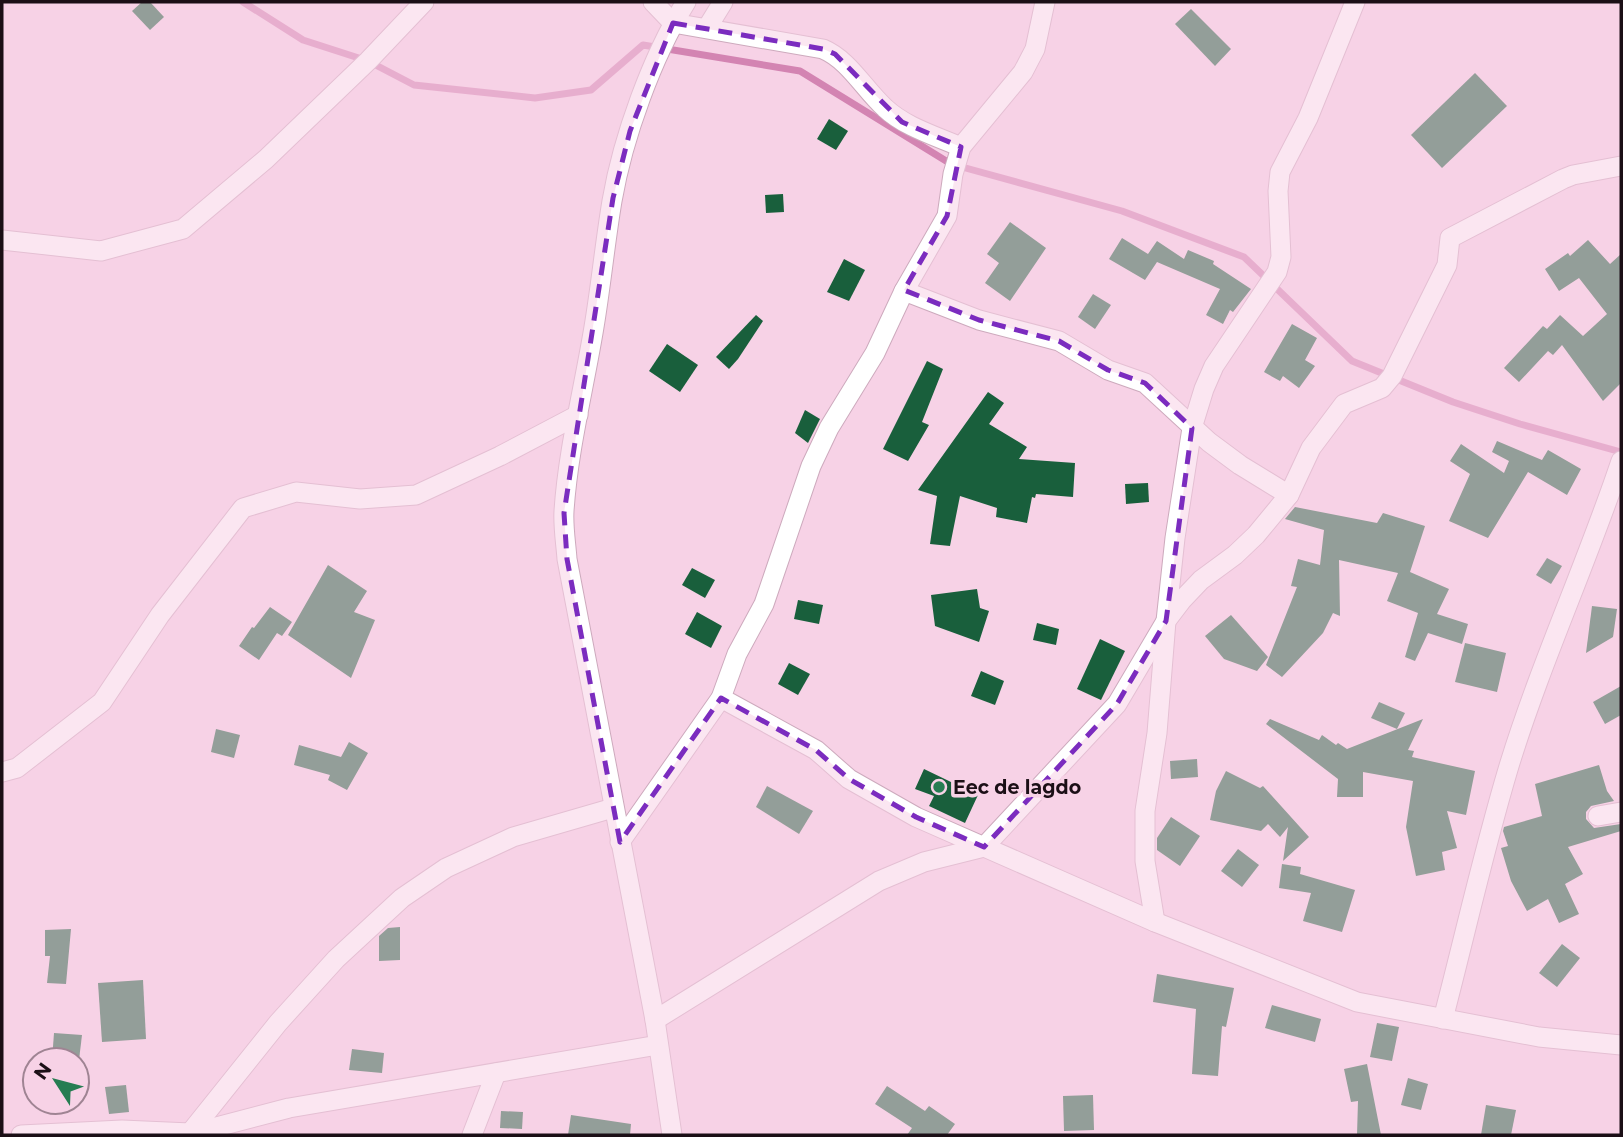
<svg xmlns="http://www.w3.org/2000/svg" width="1623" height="1137" viewBox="0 0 1623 1137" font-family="Montserrat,sans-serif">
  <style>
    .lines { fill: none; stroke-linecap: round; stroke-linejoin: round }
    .stream { stroke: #d384b2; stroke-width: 7 }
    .building { fill: #195f3c }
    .street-casing { stroke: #cdaabd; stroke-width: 21 }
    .street { stroke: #fff; stroke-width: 19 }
    .marked { fill: none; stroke: #7b2cbf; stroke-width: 5; stroke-dasharray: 14 9; stroke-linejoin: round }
    .poi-dot { fill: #267d52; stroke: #f7d2e6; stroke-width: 2.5 }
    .labels { text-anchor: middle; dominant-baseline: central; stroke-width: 7; stroke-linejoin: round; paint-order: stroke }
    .poi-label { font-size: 19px; font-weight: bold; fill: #1b0f16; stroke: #f7d2e6; text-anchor: start }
  </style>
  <rect width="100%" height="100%" fill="#f7d2e6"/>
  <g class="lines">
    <polyline class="stream" points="243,2 303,40 368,61 414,85 535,98 591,90 643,45 800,71 951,164 1122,211 1244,257 1352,361 1453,402 1520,424 1621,452"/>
  </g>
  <g class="building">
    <polygon points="142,2 150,2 164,17 150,30 132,11"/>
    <polygon points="1191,9 1231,49 1215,66 1175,24"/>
    <polygon points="1475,73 1507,106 1442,168 1411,135"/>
    <polygon points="829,119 848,131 836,150 817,139"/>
    <polygon points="783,194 784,212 766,213 765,195"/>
    <polygon points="1010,222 1046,248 1010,301 985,283 999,263 987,254"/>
    <polygon points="1122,238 1148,254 1157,241 1184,259 1188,250 1214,261 1213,264 1251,289 1233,312 1230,310 1223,324 1206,315 1220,289 1157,262 1145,280 1109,259"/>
    <polygon points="1588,240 1610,264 1621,254 1621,383 1603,401 1562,345 1553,355 1548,351 1519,382 1504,368 1543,326 1547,329 1560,315 1583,336 1607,314 1579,278 1559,291 1545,269 1568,253 1570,256"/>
    <polygon points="844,259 865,270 849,301 827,292"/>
    <polygon points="1093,294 1111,305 1095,329 1078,317"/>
    <polygon points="756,315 763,321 738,359 729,369 716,357"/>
    <polygon points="1292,324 1317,338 1305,360 1315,366 1299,388 1283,376 1280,381 1264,372"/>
    <polygon points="667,344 698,365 680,392 649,371"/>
    <polygon points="927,361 943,369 922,422 929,425 908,461 883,449"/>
    <polygon points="988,392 1004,403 989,424 1027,447 1019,459 1075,463 1073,497 1036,494 1035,498 1032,497 1027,523 996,517 997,508 960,496 950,546 930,544 937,496 918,490"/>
    <polygon points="805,410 820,419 808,443 795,433"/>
    <polygon points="1497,441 1542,460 1548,450 1581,469 1567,495 1528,472 1488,538 1449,521 1470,474 1450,461 1461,444 1504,473 1509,461 1492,452"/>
    <polygon points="1148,483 1149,502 1126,504 1125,484"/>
    <polygon points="1295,507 1377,523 1383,513 1425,526 1410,572 1449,589 1437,614 1468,624 1462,644 1428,633 1415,661 1405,657 1418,613 1387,601 1398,573 1339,560 1340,616 1333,613 1323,633 1282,677 1266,665 1297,587 1291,586 1298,559 1320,565 1324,530 1285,519"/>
    <polygon points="1547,558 1562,566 1551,584 1536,575"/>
    <polygon points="328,565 367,591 354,612 375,620 351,678 288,635"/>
    <polygon points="692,568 715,580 705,598 682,585"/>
    <polygon points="977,589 980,608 989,611 979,642 935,626 931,595"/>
    <polygon points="798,600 823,605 819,624 794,619"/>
    <polygon points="1592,606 1617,609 1613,637 1586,653"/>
    <polygon points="270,607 292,622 282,636 277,633 259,660 239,646 252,627 254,628"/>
    <polygon points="697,612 722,626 711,648 685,634"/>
    <polygon points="1231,615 1268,657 1257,671 1224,659 1205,636"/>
    <polygon points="1037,623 1059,629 1056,645 1033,640"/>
    <polygon points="1100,639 1125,651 1101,700 1077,689"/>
    <polygon points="1465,643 1506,653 1497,692 1455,682"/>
    <polygon points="789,663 810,674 798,695 778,684"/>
    <polygon points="981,671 1004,681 995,705 971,696"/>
    <polygon points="1621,686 1621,715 1605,724 1593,702"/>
    <polygon points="1379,702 1405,713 1397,729 1371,718"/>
    <polygon points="1270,719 1319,740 1322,735 1336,745 1338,743 1347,749 1423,719 1408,750 1414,751 1412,757 1475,771 1466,815 1447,811 1457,848 1442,852 1445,870 1416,876 1406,827 1413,781 1363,772 1363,797 1337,797 1338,779 1266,724"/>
    <polygon points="216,729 240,735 234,758 211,752"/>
    <polygon points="349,742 368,753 347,790 328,780 330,775 294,765 299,745 341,757"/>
    <polygon points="1197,759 1198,777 1171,779 1170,761"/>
    <polygon points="1599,765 1607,791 1614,801 1591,806 1586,812 1586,819 1594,828 1621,824 1621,831 1568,847 1583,874 1565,884 1579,914 1559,923 1548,899 1527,911 1511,881 1501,848 1508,846 1503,831 1504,827 1542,816 1535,784"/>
    <polygon points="924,769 978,795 965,823 929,806 934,796 915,789"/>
    <polygon points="1226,771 1260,788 1263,786 1309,837 1283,861 1288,827 1280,837 1268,824 1261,831 1210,820 1216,791"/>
    <polygon points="767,786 813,811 799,834 756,807"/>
    <polygon points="1171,817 1200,836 1180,866 1157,850 1157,838"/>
    <polygon points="1238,849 1259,865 1242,887 1221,871"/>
    <polygon points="1282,864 1301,867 1300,874 1355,890 1342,932 1303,921 1311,893 1279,888"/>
    <polygon points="400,927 400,960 379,961 379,936 388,928"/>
    <polygon points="71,929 66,984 47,983 50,956 45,956 45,930"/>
    <polygon points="1562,944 1580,958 1557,987 1539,973"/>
    <polygon points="1157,974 1234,988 1226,1027 1222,1026 1218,1076 1192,1074 1196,1009 1153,1002"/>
    <polygon points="143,980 146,1039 102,1042 98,983"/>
    <polygon points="1272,1005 1321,1019 1315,1042 1265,1028"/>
    <polygon points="1377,1023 1399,1027 1392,1061 1370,1057"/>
    <polygon points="54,1033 82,1035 79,1060 52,1060"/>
    <polygon points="352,1049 384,1053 382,1073 349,1070"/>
    <polygon points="1367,1064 1381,1135 1357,1135 1358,1101 1351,1102 1344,1069"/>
    <polygon points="1408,1078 1428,1084 1421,1110 1401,1105"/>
    <polygon points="126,1085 129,1112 109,1114 105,1087"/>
    <polygon points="887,1086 925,1111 929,1106 955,1124 947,1135 907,1135 912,1128 875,1104"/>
    <polygon points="1093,1095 1094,1130 1064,1131 1063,1096"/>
    <polygon points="1486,1105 1516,1110 1511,1135 1481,1135"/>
    <polygon points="501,1111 523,1112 522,1129 500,1128"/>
    <polygon points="571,1115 631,1124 630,1135 568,1135"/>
  </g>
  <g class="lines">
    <defs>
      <g id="street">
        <path d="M653,2L673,23L823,49C849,60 864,89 885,108C905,127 936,136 961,147"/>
        <polyline points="707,28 723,2"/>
        <polyline points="2,240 101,251 183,229 266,159 368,61 424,2"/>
        <polyline points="904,291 979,320 1059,341 1108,370 1145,383 1209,442 1240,465 1289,495"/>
        <polyline points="721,698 816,750 849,779 916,817 1155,922 1357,1002 1539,1037 1621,1045"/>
        <polyline points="2,772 17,768 102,702 160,615 243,508 296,492 360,499 416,495 500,456 578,415"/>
        <polyline points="1598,816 1621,812"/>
        <polyline points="620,842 721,698 737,654 764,604 811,466 829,428 875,353 904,291 947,216 953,174 961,147 1023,72 1035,49 1045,2"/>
        <polyline points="1155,922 1145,861 1145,811 1157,733 1166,621 1175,538 1192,428 1204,389 1214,366 1277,272 1281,257 1278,191 1280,172 1308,118 1355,2"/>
        <path d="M1443,1019C1465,935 1484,849 1509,766C1541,662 1587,563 1621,461"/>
        <polyline points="655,1020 879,881 924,862 984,847 1117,704 1166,621 1182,600 1201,580 1235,555 1256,535 1289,495 1311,448 1344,404 1382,388 1392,376 1447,265 1450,238 1563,179 1573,175 1621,166"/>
        <polyline points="190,1133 278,1023 336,959 402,898 446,868 513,837 613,808"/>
        <polyline points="21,1135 122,1130 190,1133"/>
        <polyline points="186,1135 289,1108 658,1045"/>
        <polyline points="472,1135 496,1073"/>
        <path d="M672,1135L655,1020L567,559C566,544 563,527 564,511C568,450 584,388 594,327C601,285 605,243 612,201C623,137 652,57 686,2"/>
      </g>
    </defs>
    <use href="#street" class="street-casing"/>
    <use href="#street" class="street"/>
  </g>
  <path d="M0 0H1623V1137H0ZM673,23L823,49L835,54L902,122L961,147L947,216L904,290L979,320L1059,341L1108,370L1145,383L1192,428L1166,621L1117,704L984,847L916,817L849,779L816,750L721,698L620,842L567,559L564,513L613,198L630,131Z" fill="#f7d2e6" fill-opacity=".55" fill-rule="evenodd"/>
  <path class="marked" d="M673,23L823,49L835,54L902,122L961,147L947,216L904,290L979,320L1059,341L1108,370L1145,383L1192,428L1166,621L1117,704L984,847L916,817L849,779L816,750L721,698L620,842L567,559L564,513L613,198L630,131Z"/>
  <circle class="poi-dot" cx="939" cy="787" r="7"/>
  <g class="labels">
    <g class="poi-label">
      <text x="953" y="787">Eec de lagdo</text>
    </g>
  </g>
  <rect width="1623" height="1137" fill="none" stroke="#1b0f16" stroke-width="7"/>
  <g transform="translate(56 1081) rotate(306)"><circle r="33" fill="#f7d2e6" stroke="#9f8493" stroke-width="2"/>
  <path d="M0-5L12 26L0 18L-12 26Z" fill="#267d52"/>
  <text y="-10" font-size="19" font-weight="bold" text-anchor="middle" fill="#1b0f16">N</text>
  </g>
</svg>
